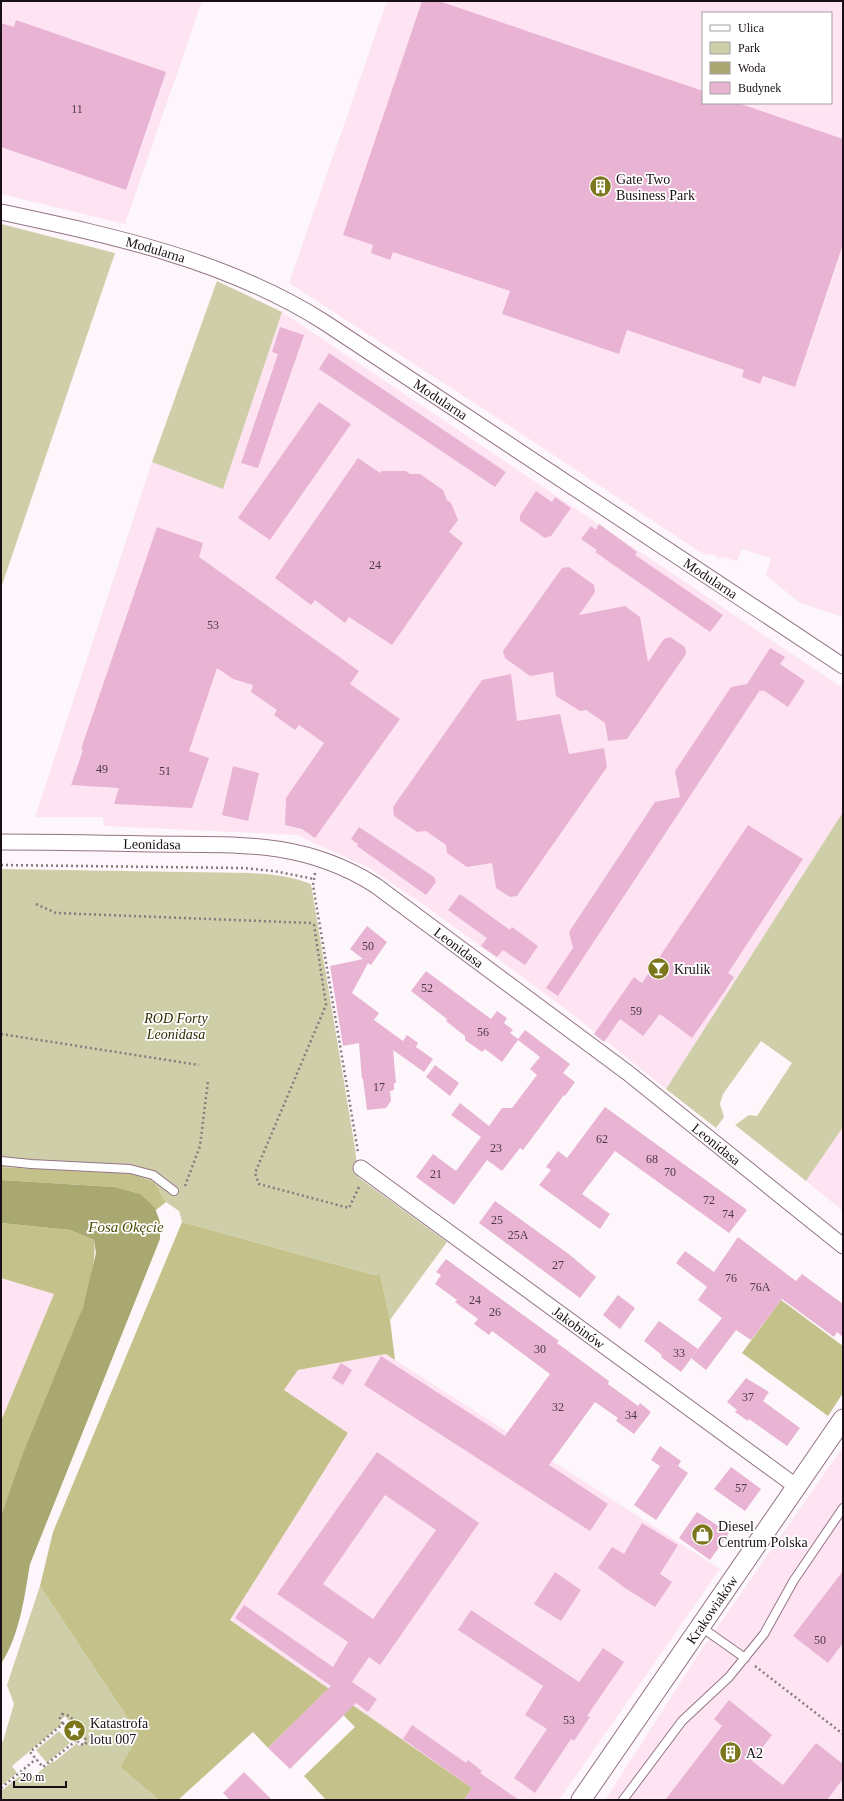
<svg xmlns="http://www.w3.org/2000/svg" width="844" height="1801" viewBox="0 0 844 1801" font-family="'Times New Roman',serif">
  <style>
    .built { fill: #fee4f3; fill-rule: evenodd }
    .green { fill: #cecea8 }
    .forest { fill: #c4c28a }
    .water { fill: #a9a871 }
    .building { fill: #e9b4d4; fill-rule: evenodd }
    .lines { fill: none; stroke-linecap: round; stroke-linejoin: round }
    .service-casing { stroke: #937486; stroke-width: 10 }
    .minor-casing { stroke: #937486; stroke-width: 17 }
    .tertiary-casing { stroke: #937486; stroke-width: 21 }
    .path { stroke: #847b80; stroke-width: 2.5; stroke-dasharray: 2 3; stroke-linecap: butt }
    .service { stroke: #fff; stroke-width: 8 }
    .minor { stroke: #fff; stroke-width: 15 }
    .tertiary { stroke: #fff; stroke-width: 19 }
    .labels { text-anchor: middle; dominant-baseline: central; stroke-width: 3.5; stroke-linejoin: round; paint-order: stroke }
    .number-label { font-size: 12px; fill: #4e3846 }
    .poi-label { font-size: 14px; fill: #1a0f16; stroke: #fff; text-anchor: start }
    .street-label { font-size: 14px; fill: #1a0f16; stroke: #fff }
    .park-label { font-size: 14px; font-style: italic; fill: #2e2c00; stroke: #fff }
    .water-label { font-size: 15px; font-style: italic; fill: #4f4c07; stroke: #fff }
  </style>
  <rect width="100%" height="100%" fill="#fdf6fa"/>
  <g class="built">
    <polygon points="1,1 202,1 125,224 1,194"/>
    <path d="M387,1H843V617L800,603L766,575L771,558L742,549L737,561L722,557L719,559L714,555L703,554L502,421L289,283ZM703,13H831V103H703Z"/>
    <polygon points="282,312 843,688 843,812 666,1089 567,1010 427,907 371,869 297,835 104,826 103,817 35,817 152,462 223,488"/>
    <polygon points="843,1127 843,1211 806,1181"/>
    <polygon points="1,1278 54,1294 1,1421"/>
    <polygon points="386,1354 720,1569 559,1800 464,1800 472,1788 230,1620 348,1433 284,1391 298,1370"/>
    <polygon points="843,1447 843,1800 605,1800 700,1652"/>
  </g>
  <g class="green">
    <polygon points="1,224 115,253 1,588"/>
    <polygon points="217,281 282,312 223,489 152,462"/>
    <polygon points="843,812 843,1127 806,1181 735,1125 749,1115 757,1116 792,1063 761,1041 723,1094 720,1104 724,1117 716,1128 666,1089"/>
    <path d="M1,869L250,873C271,874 291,876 311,884L355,1148L358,1177L447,1242L390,1320L380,1274L374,1275L182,1222L179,1211L166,1202L154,1182L133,1174L1,1167Z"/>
    <polygon points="40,1586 139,1735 120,1767 159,1800 1,1800 1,1791 20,1776 26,1782 53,1761 54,1762 77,1743 79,1746 85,1741 65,1716 60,1721 62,1724 12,1766 17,1773 1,1786 1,1743 3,1741 14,1704 7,1685"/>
    <polygon points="59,1731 70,1743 47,1763 36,1750"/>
  </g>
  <g class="forest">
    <polygon points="1,1167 133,1174 154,1182 166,1202 156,1210 141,1194 115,1187 1,1180"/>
    <polygon points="182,1222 374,1275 380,1274 390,1320 395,1360 386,1354 298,1370 284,1390 348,1433 230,1620 472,1788 464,1800 326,1800 304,1776 355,1727 323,1694 268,1748 253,1732 178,1800 159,1800 120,1767 139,1735 40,1586 53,1532"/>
    <path d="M1,1223L70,1230L94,1240C99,1284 64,1354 47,1396C31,1436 16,1476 1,1516V1421L54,1294L1,1278Z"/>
    <polygon points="781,1300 843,1346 843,1393 828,1416 742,1353"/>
  </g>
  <path class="water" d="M1,1180L115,1187L141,1194L155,1208L160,1222V1239L30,1564C24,1599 20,1634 1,1664V1516L24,1451L83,1307L96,1253L94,1240L70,1230L1,1223Z"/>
  <g class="building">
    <polygon points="422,1 439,1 703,91 703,103 738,103 843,139 843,244 795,387 763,376 760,384 742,377 744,370 627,330 619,354 502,314 510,291 393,252 390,260 371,253 373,245 343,235"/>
    <polygon points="16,20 166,72 126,190 1,147 1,23 14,27"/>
    <polygon points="280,327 304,335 258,468 241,463 278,354 272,352"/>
    <polygon points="329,353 506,472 495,487 319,369"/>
    <polygon points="319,402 351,424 270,540 238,518"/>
    <polygon points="358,458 380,473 381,471 406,471 410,474 420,474 443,490 447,500 451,503 458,520 449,532 463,543 392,645 349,617 345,623 315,600 311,605 275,578"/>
    <polygon points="536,491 552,502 555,497 571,508 551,536 545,538 520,521 520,515"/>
    <polygon points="599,524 637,552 635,555 723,615 710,632 595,552 597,550 581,539 591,526 596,530"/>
    <polygon points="157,527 203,543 199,557 359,671 350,684 400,719 315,838 302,829 285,825 286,798 324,743 299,725 295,730 274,715 277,710 251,692 253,685 233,679 217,668 189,751 209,758 192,808 114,804 119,788 71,785 83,750 81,749"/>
    <polygon points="569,567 594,585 595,592 579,615 625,606 640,617 648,662 664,639 670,637 685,647 686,654 627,739 608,741 605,723 586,710 580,711 556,696 553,672 530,676 505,658 503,651 562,568"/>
    <polygon points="770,648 785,657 780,664 805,681 788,707 763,690 762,692 760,690 558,996 546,988 573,948 569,932 655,802 680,797 675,771 731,687 747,684"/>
    <polygon points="511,674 517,721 560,714 569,754 604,748 607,767 517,896 510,897 496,888 492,863 467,867 447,853 446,845 426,831 417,832 394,816 393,807 482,680"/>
    <polygon points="233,766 259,773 248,821 222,815"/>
    <polygon points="748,825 803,859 728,973 734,977 725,991 692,1038 660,1014 643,1036 620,1019 604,1042 594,1034 634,977 642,983"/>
    <polygon points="359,827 434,877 436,882 426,895 357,846 358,844 351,839"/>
    <polygon points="460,894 510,930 512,927 538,946 525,965 503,950 497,957 481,946 487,938 448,910"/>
    <polygon points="367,926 387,942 371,965 368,963 352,993 379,1013 374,1020 403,1041 407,1035 418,1043 416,1047 433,1059 424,1072 393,1050 396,1083 394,1083 394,1090 390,1091 391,1101 386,1108 367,1110 363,1079 362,1079 359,1043 343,1046 330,966 363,959 350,949"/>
    <polygon points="426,971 491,1019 497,1011 507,1018 504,1023 513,1030 510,1033 518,1039 525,1030 570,1064 563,1073 575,1082 565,1096 564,1095 523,1150 520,1148 502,1171 487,1160 454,1205 416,1177 433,1154 456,1171 481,1137 451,1115 460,1103 489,1126 502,1108 512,1108 537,1075 530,1069 540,1057 518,1040 502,1062 485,1049 482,1052 465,1040 465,1036 446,1021 447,1019 411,991"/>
    <polygon points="435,1065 459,1083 450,1096 426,1077"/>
    <polygon points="605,1107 747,1210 729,1233 615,1151 582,1194 610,1214 600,1229 539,1185 551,1170 546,1167 558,1151 567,1158"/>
    <polygon points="495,1201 570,1255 596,1277 580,1298 479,1223"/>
    <polygon points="738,1237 796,1281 802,1274 843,1304 843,1337 837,1332 834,1337 782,1299 751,1340 736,1330 706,1370 691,1358 722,1318 698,1300 707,1287 676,1263 685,1251 714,1272"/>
    <polygon points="446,1259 559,1341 557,1343 609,1381 608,1384 638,1406 640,1403 651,1412 634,1434 616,1421 618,1418 595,1402 549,1465 608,1504 590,1531 364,1385 381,1356 505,1436 550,1374 492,1331 489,1335 474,1324 478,1319 455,1302 457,1300 435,1284 441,1275 436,1272"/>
    <polygon points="618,1295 635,1308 620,1329 603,1315"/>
    <polygon points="659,1321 698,1349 681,1372 661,1357 662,1355 644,1341"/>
    <polygon points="341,1363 352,1370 343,1385 332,1378"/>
    <polygon points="746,1378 769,1392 763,1401 800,1428 787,1446 749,1419 748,1421 735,1412 737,1410 727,1402"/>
    <polygon points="660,1446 681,1461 678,1466 688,1473 656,1520 634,1505 660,1466 651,1460"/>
    <path d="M377,1452L479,1523L380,1665L369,1657L352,1682L377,1699L368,1712L356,1703L290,1769L268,1748L331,1686L235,1618L244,1605L333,1667L348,1642L277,1594ZM385,1495L436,1530L373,1619L323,1584Z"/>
    <polygon points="731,1467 761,1489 745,1511 714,1489"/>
    <polygon points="697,1512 729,1533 710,1560 679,1538"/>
    <polygon points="642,1523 678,1545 660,1574 672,1582 655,1607 625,1588 598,1568 612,1547 624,1554"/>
    <polygon points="843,1571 843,1643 828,1663 793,1636"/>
    <polygon points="555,1572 581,1590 561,1621 534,1604"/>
    <polygon points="471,1610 579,1682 603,1648 624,1662 587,1716 590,1717 574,1741 571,1739 535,1793 514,1778 547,1729 525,1715 543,1686 458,1630"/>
    <polygon points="729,1700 772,1735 752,1761 783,1785 816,1743 843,1764 843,1779 827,1800 665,1800 722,1726 714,1719"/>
    <polygon points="412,1725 466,1763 468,1760 482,1771 480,1773 519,1800 464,1800 472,1788 403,1739"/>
    <polygon points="244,1772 272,1800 230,1800 223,1793"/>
  </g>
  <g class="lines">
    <defs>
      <g id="service">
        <polyline points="1,1161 31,1164 130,1169 153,1175 174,1191"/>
        <polyline points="701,1627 745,1658"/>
        <polyline points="623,1800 682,1721 729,1677 764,1634 794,1580 843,1508"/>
      </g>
      <g id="minor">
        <path id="s1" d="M1,212C113,236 226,260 324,322L843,666"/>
        <path id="s2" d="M1,842C51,842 102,843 152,844C235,845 302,839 375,885L628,1073L843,1246"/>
        <path id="s3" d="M361,1168L797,1487"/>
      </g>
      <g id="tertiary">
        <path id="s4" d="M581,1800L843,1419"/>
      </g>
    </defs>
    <use href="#service" class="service-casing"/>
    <use href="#minor" class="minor-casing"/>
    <use href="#tertiary" class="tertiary-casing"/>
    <g class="path">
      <polyline points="1,865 243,868 274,871 314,879"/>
      <polyline points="315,873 313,885 358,1152"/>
      <polyline points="36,904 56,913 311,923 314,925 326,1005 255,1173 259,1184 349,1208 359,1187"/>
      <polyline points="1,1034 199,1065"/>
      <polyline points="185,1186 200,1146 208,1081"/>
      <polyline points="755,1666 843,1734"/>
      <polygon points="62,1714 70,1716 87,1741 85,1745 80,1744 61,1721 60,1718"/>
      <polyline points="64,1723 30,1752 43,1767 77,1740"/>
      <polyline points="1,1788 36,1759"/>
    </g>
    <use href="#service" class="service"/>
    <use href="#minor" class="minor"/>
    <use href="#tertiary" class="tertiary"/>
  </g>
  <defs>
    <symbol id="building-disc" viewBox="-11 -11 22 22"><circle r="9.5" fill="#7c771d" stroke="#fff"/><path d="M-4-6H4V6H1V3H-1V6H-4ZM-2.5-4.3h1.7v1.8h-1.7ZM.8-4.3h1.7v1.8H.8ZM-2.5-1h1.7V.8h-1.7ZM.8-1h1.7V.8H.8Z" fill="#fff"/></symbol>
    <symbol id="bar-disc" viewBox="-11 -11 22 22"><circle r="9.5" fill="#7c771d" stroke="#fff"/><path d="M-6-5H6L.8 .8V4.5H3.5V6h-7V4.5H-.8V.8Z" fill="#fff"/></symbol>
    <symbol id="shop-disc" viewBox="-11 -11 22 22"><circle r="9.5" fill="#7c771d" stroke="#fff"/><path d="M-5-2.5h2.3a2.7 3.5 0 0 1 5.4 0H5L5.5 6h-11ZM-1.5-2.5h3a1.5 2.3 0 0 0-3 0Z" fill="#fff"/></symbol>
    <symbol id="sight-disc" viewBox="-11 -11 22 22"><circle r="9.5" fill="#7c771d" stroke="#fff"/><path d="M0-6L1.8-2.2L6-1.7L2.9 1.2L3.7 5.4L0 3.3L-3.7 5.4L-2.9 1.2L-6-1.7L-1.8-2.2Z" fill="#fff"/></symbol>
  </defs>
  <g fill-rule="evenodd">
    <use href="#building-disc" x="588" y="174" width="25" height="25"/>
    <use href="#bar-disc" x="646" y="956" width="25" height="25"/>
    <use href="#shop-disc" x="690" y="1522" width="25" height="25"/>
    <use href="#sight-disc" x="62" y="1718" width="25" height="25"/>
    <use href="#building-disc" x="718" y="1740" width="25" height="25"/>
  </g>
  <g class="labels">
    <g class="number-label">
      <text x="77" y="109">11</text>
      <text x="375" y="565">24</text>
      <text x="213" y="625">53</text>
      <text x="102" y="769">49</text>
      <text x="165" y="771">51</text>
      <text x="368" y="946">50</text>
      <text x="427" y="988">52</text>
      <text x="636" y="1011">59</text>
      <text x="483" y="1032">56</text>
      <text x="379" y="1087">17</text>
      <text x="602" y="1139">62</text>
      <text x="496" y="1148">23</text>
      <text x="652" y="1159">68</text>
      <text x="670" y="1172">70</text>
      <text x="436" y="1174">21</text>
      <text x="709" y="1200">72</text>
      <text x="728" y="1214">74</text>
      <text x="497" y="1220">25</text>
      <text x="518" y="1235">25A</text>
      <text x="558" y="1265">27</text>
      <text x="731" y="1278">76</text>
      <text x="760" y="1287">76A</text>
      <text x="475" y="1300">24</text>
      <text x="495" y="1312">26</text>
      <text x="540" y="1349">30</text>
      <text x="679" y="1353">33</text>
      <text x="748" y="1397">37</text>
      <text x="558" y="1407">32</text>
      <text x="631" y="1415">34</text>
      <text x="741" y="1488">57</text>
      <text x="820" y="1640">50</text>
      <text x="569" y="1720">53</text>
    </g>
    <g class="poi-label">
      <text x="616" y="179">Gate Two<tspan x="616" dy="16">Business Park</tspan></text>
      <text x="674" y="969">Krulik</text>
      <text x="718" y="1526">Diesel<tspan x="718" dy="16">Centrum Polska</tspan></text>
      <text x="90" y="1723">Katastrofa<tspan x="90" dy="16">lotu 007</tspan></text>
      <text x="746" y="1753">A2</text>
    </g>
    <g class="street-label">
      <text stroke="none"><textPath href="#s1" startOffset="159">Modularna</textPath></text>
      <text stroke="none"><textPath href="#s1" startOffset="483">Modularna</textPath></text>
      <text stroke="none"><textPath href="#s1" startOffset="807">Modularna</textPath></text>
      <text stroke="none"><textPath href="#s2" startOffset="151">Leonidasa</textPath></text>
      <text stroke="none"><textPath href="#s2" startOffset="486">Leonidasa</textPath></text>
      <text stroke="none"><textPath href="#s2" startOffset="810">Leonidasa</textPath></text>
      <text stroke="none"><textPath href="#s3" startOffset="270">Jakobinów</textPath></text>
      <text stroke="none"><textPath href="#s4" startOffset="231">Krakowiaków</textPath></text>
    </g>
    <g class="park-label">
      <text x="176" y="1018">ROD Forty<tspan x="176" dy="16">Leonidasa</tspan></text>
    </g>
    <g class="water-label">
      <text x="126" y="1227">Fosa Okęcie</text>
    </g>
  </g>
  <rect width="844" height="1801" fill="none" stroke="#1a0f16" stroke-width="4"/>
  <rect x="702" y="12" width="130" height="92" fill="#ffffff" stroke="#a39fa2"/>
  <rect x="710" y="25" width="20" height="6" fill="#ffffff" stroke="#a39fa2"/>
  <text x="738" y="32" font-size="12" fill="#1a0f16">Ulica</text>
  <rect x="710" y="42" width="20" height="12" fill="#cecea8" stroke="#a39fa2"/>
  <text x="738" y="52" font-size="12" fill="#1a0f16">Park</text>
  <rect x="710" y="62" width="20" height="12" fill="#a9a871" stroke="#a39fa2"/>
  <text x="738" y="72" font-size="12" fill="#1a0f16">Woda</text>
  <rect x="710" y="82" width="20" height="12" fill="#e9b4d4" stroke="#a39fa2"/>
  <text x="738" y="92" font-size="12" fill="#1a0f16">Budynek</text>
  <path d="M14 1781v6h52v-6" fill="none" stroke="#1a0f16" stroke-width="2"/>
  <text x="20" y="1781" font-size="12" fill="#1a0f16" stroke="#ffffff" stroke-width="3" paint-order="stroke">20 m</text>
</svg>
